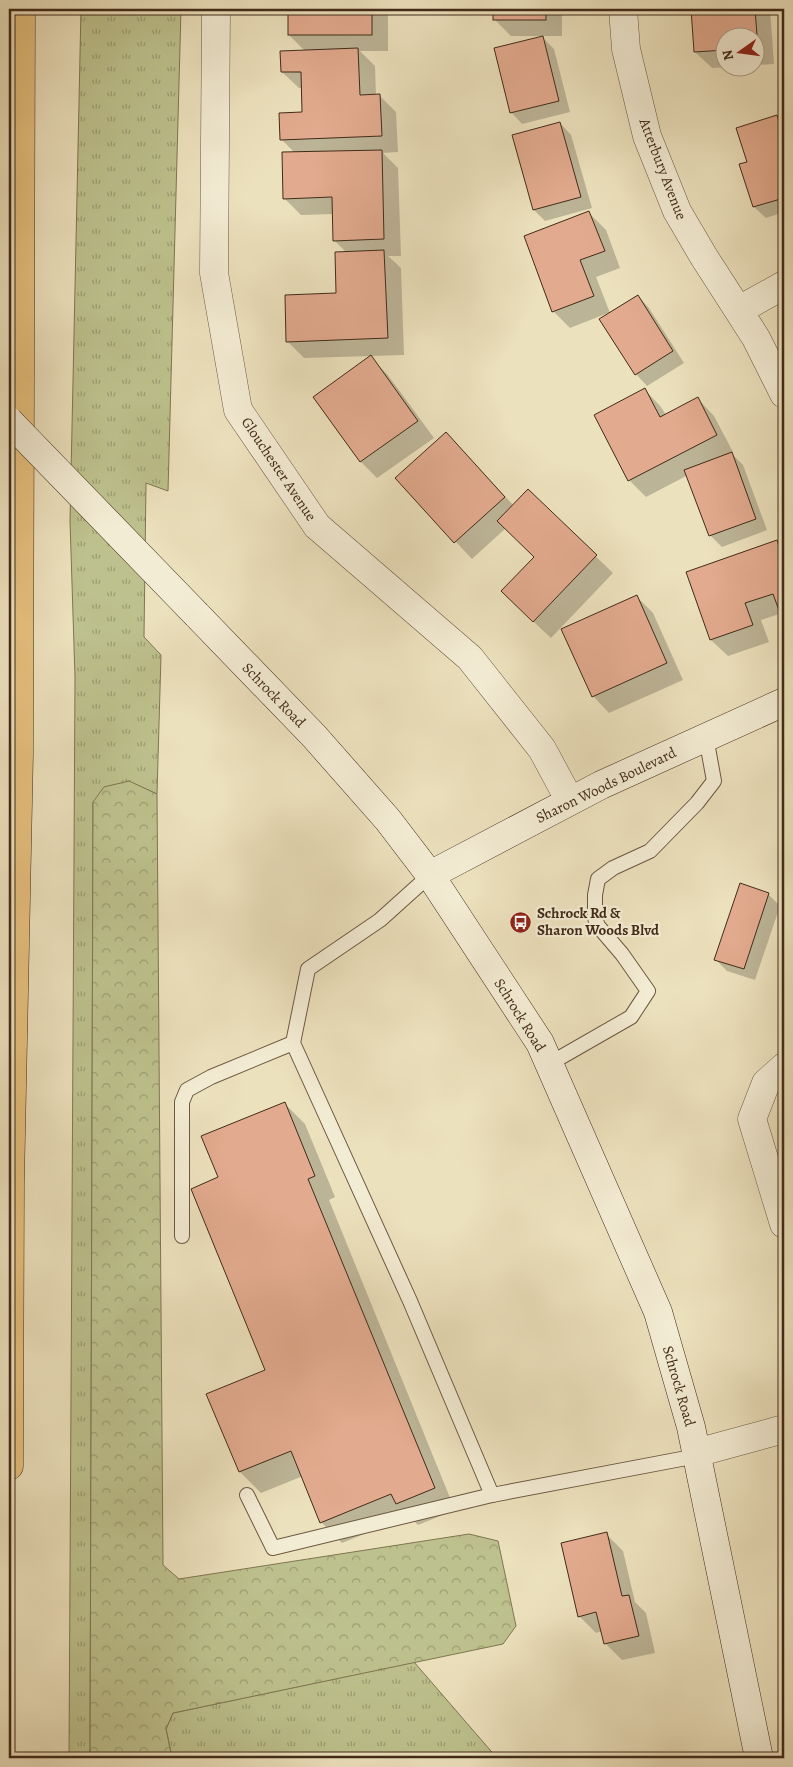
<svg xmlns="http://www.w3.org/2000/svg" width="793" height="1767" viewBox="0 0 793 1767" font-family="Alegreya,serif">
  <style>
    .grass { fill: url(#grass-tufts); stroke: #7f7652 }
    .forest { fill: url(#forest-crowns); stroke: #7f7652 }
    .shadow { fill: #0003 }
    .building { fill: #e2aa8e; stroke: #412b18 }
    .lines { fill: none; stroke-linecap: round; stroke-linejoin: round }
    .lane-casing { stroke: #6c5841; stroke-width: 16 }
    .street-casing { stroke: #6c5841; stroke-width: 29 }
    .secondary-casing { stroke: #412b18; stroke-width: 29 }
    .highway-casing { stroke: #412b18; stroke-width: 29 }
    .lane { stroke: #f3ecd4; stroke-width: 14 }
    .street { stroke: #f3ecd4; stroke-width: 28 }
    .secondary { stroke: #f3ecd4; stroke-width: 28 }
    .highway { stroke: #e6c07e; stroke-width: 28 }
    .secondary-bridge-casing { stroke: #412b18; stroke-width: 29; stroke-linecap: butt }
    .secondary-bridge { stroke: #f3ecd4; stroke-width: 28 }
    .labels { text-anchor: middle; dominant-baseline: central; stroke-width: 4.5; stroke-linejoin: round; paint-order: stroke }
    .street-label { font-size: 15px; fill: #412b18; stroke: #f3ecd4 }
    .poi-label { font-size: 15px; font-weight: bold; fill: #412b18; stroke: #f3ecd4; text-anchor: start }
  </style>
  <defs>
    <pattern id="grass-tufts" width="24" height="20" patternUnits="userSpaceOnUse" patternTransform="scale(1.25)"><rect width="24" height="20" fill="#bdc18d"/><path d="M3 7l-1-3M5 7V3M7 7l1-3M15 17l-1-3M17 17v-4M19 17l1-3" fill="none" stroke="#9b9d72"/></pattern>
    <pattern id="forest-crowns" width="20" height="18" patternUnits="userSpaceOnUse" patternTransform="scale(1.25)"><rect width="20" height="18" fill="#bdc18d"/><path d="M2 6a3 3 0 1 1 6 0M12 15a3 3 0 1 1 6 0" fill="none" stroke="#9b9d72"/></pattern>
  </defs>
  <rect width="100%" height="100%" fill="#ece1bd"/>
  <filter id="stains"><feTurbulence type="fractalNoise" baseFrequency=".004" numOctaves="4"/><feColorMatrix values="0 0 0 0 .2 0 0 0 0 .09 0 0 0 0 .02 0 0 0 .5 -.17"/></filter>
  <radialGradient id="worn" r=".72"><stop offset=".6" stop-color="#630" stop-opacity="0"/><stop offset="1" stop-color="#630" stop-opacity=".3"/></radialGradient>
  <g class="grass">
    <polygon points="81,9 181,9 168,491 146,483 144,637 161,655 157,794 128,781 93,802 90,1758 69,1758 75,677 70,521"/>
    <polygon points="414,1662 497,1758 172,1758 166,1729 173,1713"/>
  </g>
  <polygon class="forest" points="129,781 157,794 163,1565 179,1579 469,1534 498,1541 516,1626 503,1644 173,1713 166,1729 172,1758 90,1758 93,802 104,787"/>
  <g class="shadow">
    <polygon points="289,9 388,9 388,51 360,51 375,66 376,96 379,95 396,112 398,152 383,153 398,168 401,256 388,256 401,268 404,355 304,358 287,341 337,294 347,253 334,240 333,214 301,215 284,198 295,153 281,139 304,114 303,88 299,88 282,72 306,52 289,35"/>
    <polygon points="495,9 562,9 562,36 511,36 495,20"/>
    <polygon points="692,9 770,9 774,64 756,65 756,38 726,38 726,67 712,68 695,52"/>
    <polygon points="542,37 554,49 570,112 522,124 511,112"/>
    <polygon points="777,116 784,124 784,212 766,218 754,207 741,165 748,163"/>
    <polygon points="560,123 571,135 592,208 545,221 534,210"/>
    <polygon points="589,213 606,230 620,268 596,277 610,313 638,296 649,308 684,363 647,386 636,374 608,313 570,328 553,311"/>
    <polygon points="370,357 387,374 434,438 377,478 361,462 315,398"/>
    <polygon points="645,390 661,407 666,415 698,399 714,416 733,452 731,453 743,465 767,530 722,547 710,535 688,475 646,497 629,480"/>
    <polygon points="446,433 514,506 528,491 613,573 551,638 519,608 535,557 506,528 472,559 396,478"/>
    <polygon points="777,541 784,549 784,616 782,613 761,620 769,642 728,656 711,640 688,573"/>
    <polygon points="636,596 653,613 683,680 609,713 593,696"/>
    <polygon points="768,894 780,906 755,980 727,971 716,960"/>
    <polygon points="284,1103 305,1124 335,1197 329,1200 455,1510 418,1525 409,1516 342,1543 321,1522 303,1476 261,1493 240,1472 208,1395 266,1371 220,1178"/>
    <polygon points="606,1534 623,1551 635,1602 646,1613 655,1653 622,1660 605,1643 602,1631 596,1633 579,1616"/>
  </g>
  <g class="building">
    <rect x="288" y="9" width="84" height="26"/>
    <rect x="493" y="9" width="53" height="11"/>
    <polygon points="691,9 755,9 758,48 756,48 756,38 726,38 726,50 694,52"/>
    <polygon points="543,36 559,101 510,113 494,48"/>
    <polygon points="358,48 360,95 380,94 382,136 280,140 279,113 302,112 301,72 281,72 280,51"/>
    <polygon points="777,115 784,138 784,198 753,207 739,164 747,162 736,128"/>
    <polygon points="560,122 581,197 533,210 512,135"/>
    <polygon points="382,150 384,239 333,241 332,197 283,199 282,152"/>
    <polygon points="589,211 605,251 580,260 594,296 552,312 524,236"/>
    <polygon points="384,250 388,338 286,342 285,295 336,293 335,252"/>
    <polygon points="638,295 673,351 635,375 599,319"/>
    <polygon points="371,355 418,421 360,462 313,397"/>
    <polygon points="645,388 660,417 698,397 717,435 628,481 594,415"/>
    <polygon points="446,432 505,497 454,543 395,478"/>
    <polygon points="732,452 756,519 709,536 684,470"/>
    <polygon points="528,489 597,555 533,622 501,591 534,557 497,521"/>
    <polygon points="777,540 784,560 784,612 780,613 773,594 745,603 753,625 710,640 686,572"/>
    <polygon points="637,595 667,663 592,697 561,629"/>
    <polygon points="740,883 769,893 744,969 714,960"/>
    <polygon points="285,1102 315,1176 308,1179 435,1488 396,1504 391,1494 320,1523 291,1451 239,1472 206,1394 265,1370 191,1189 218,1177 201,1136"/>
    <polygon points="607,1532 622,1596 629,1595 639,1636 604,1644 596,1612 578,1617 561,1543"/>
  </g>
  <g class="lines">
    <defs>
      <g id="lane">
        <polyline points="430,875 380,920 308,969 293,1043 410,1301 492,1495 697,1456"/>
        <polyline points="549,1064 631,1017 648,991 622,954 598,926 595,918 595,895 598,879 613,868 650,851 697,803 714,781 706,737"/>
        <polyline points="182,1236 182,1102 187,1090 211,1077 293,1043"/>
        <polyline points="247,1495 273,1548 492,1495"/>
      </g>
      <g id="street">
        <polyline points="216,9 214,273 238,410 317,526 470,658 542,749 570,801"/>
        <polyline points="623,9 626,49 647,136 677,211 704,257 756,338 784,394"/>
        <polyline points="739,310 784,285"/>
        <polyline points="784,1067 766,1083 752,1119 784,1224"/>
        <polyline points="696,1453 784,1429"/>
      </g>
      <g id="secondary">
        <polyline points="197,615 314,736 388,820 430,875 540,1043 658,1312 691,1427 759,1758"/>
        <polyline points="430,875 601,785 784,702"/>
      </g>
      <polyline id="highway" points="9,1466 10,1183 19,754 21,9"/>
    </defs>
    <use href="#lane" class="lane-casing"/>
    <use href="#street" class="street-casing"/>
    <use href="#secondary" class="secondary-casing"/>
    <use href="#highway" class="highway-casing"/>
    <use href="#lane" class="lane"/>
    <use href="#street" class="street"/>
    <use href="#secondary" class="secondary"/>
    <use href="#highway" class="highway"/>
    <defs>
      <polyline id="secondary-bridge" points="9,421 197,615"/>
    </defs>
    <use href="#secondary-bridge" class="secondary-bridge-casing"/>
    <use href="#secondary-bridge" class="secondary-bridge"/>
  </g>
  <defs>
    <symbol id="bus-disc" viewBox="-11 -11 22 22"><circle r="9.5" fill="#8f2418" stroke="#f3ecd4"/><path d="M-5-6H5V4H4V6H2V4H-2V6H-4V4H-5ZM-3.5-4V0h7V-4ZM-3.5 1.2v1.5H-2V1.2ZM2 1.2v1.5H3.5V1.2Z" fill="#fff"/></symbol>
  </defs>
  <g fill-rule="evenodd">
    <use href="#bus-disc" x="508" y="910" width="25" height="25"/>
  </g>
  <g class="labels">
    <g class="street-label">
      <text transform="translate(663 169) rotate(69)">Atterbury Avenue</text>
      <text transform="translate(279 469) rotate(56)">Glouchester Avenue</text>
      <text transform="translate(274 695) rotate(46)">Schrock Road</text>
      <text transform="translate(606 785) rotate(-26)">Sharon Woods Boulevard</text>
      <text transform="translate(520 1015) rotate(58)">Schrock Road</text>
      <text transform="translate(679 1386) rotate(74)">Schrock Road</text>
    </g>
    <g class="poi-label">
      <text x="537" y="913">Schrock Rd &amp;<tspan x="537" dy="17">Sharon Woods Blvd</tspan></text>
    </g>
  </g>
  <rect width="793" height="1767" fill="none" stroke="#ece1bd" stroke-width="30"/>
  <rect x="10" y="10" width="773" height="1747" fill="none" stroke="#412b18" stroke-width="2.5"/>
  <rect x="15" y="15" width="763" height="1737" fill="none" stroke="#412b18"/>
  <g transform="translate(740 52) rotate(256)"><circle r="24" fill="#f3ecd4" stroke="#ac9f89"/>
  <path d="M0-4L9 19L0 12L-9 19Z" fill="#8f2418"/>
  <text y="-8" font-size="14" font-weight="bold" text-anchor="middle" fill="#412b18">N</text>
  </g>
  <rect width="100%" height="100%" filter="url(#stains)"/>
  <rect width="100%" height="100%" fill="url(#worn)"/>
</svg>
